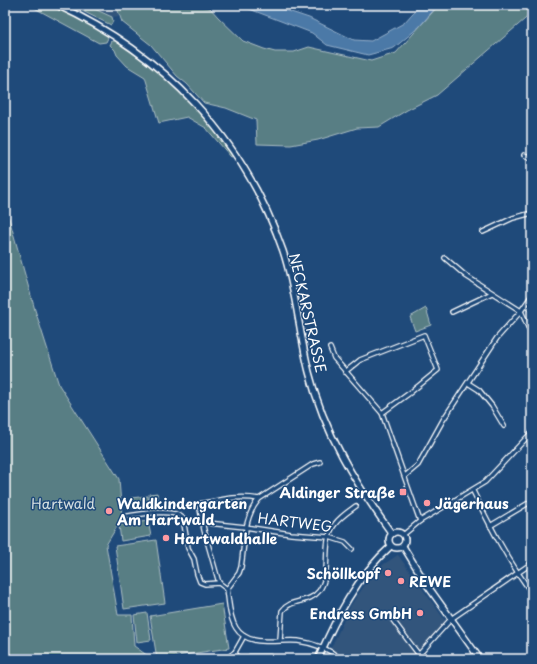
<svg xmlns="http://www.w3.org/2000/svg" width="537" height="664" viewBox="0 0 537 664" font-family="'Playpen Sans',sans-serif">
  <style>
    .built { fill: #33557c }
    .green { fill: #587e84; stroke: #acbec2 }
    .water { fill: #4c79a7; stroke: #94afca }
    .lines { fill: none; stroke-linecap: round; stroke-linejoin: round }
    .minor-casing { stroke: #fff; stroke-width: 6 }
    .secondary-casing { stroke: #fff; stroke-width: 8 }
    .minor { stroke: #1f4a7a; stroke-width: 3.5 }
    .secondary { stroke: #1f4a7a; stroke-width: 5 }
    .poi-dot { fill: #ff9aa2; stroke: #1f4a7a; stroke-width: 1.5 }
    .labels { text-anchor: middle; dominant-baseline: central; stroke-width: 3; stroke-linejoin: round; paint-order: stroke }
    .street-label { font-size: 14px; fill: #fff; stroke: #1f4a7a }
    .poi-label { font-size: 14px; font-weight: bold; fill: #fff; stroke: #1f4a7a; text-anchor: start }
    .park-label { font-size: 14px; fill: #d5dfe0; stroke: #1f4a7a }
  </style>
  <rect width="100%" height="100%" fill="#1f4a7a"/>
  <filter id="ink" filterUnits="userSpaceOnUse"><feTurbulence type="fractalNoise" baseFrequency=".025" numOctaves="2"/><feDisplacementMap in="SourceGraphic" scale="8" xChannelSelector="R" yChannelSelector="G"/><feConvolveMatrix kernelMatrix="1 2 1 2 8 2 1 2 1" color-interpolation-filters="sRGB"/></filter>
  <g filter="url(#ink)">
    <g class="built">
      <polygon points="86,5 116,5 119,16 112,17"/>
      <polygon points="398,555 449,626 418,659 326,659 351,605 372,575 384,564"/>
    </g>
    <g class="green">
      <polygon points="29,5 57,5 106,30 108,38 106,42 99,43"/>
      <polygon points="70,5 86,5 112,17 113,21 111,25"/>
      <polygon points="116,5 195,5 210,8 218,17 243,41 264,49 275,52 294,52 309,47 371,61 396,53 439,5 532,5 532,13 437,95 407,110 379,127 357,128 318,140 291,145 257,144 256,120 226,108 204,103 187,84 177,76 151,45 122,22"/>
      <polygon points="112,41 115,41 158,71 183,90 236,155 231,157 206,128 187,117 159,123 145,77 127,66 117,55 115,50 110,45"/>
      <polygon points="5,204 35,310 59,385 119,479 122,518 106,545 118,615 132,615 134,646 152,659 5,659"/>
      <polygon points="426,308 431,325 415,331 410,317"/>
      <polygon points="157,493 160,509 151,510 149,494"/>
      <polygon points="148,496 149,506 132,508 131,498"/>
      <polygon points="148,521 151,536 121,541 119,525"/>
      <polygon points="156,540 165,603 124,609 115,546"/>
      <polygon points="222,604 229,648 157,659 150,616"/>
      <polygon points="147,613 151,640 137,642 134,615"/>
      <rect x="249" y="654" width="22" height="5"/>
    </g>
    <polygon class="water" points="239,5 270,5 309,18 354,40 371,41 404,23 420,5 438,5 419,27 394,48 368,55 327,45 312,33"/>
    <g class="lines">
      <defs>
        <g id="minor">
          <polyline points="524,155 532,158"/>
          <polyline points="483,232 513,218 532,213"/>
          <polyline points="445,258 466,276 521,311 532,336"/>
          <polyline points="525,306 532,309"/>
          <polyline points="452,312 492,293"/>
          <polyline points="330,348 334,358 382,413 420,521"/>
          <polyline points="345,372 360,360 424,335 438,370 411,392 382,413"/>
          <polyline points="468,383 479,390 492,406 504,426"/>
          <polyline points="405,476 418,465 443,420 497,338 521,311 532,295"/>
          <path d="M473,491C490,526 508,561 532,593"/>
          <path d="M127,516C141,514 173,508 183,518L188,548L194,559L197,574L200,582L205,584L219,583L227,589C229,601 229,617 236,628C248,648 279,639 298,641C313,643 330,649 340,659"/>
          <polyline points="208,523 245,527 291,534 329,537 345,542 352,549"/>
          <polyline points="490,526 532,501"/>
          <polyline points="403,535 420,521 485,482 532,432"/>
          <path d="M219,583L204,530L199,504C220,500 237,495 259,499"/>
          <path d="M227,589L239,573L241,567C245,543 243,518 259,499L313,464L320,462"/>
          <polyline points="392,619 419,655"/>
          <path d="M280,640L282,611C291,598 309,604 319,591C333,572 320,543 335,524C340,517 349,511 356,506"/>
          <polyline points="235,652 238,659"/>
          <polyline points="226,659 235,652 244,636"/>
          <polyline points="415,659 451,619 532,563"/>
        </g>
        <g id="secondary">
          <path d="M57,5C164,54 244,138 283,251C296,290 299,332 309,372C324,433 356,484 392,534"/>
          <circle cx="397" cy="540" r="8"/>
          <polyline points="403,546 427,585 480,659"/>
          <path d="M318,659C336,618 357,576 391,546"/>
        </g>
      </defs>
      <use href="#minor" class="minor-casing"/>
      <use href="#secondary" class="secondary-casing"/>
      <use href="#minor" class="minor"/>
      <use href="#secondary" class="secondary"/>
    </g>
  </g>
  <g class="poi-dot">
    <rect x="399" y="488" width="8" height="8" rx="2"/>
    <circle cx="427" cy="503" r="4"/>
    <circle cx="109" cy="511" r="4"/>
    <circle cx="166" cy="538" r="4"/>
    <circle cx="388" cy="573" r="4"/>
    <circle cx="401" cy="581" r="4"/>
    <circle cx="420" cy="613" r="4"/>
  </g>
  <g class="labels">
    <g class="street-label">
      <text transform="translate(308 313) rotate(77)">NECKARSTRASSE</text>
      <text transform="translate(295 522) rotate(7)">HARTWEG</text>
    </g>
    <g class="poi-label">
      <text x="395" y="492" text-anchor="end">Aldinger Straße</text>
      <text x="117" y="503">Waldkindergarten<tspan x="117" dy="16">Am Hartwald</tspan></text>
      <text x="435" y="503">Jägerhaus</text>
      <text x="174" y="538">Hartwaldhalle</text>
      <text x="380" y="573" text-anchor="end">Schöllkopf</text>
      <text x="409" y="581">REWE</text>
      <text x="412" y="613" text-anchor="end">Endress GmbH</text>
    </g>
    <g class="park-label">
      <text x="63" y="503">Hartwald</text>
    </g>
  </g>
  <rect width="537" height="664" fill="none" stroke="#1f4a7a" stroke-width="20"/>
  <rect x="10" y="10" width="517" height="644" fill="none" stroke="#fff" stroke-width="1.5" filter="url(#ink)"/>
</svg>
